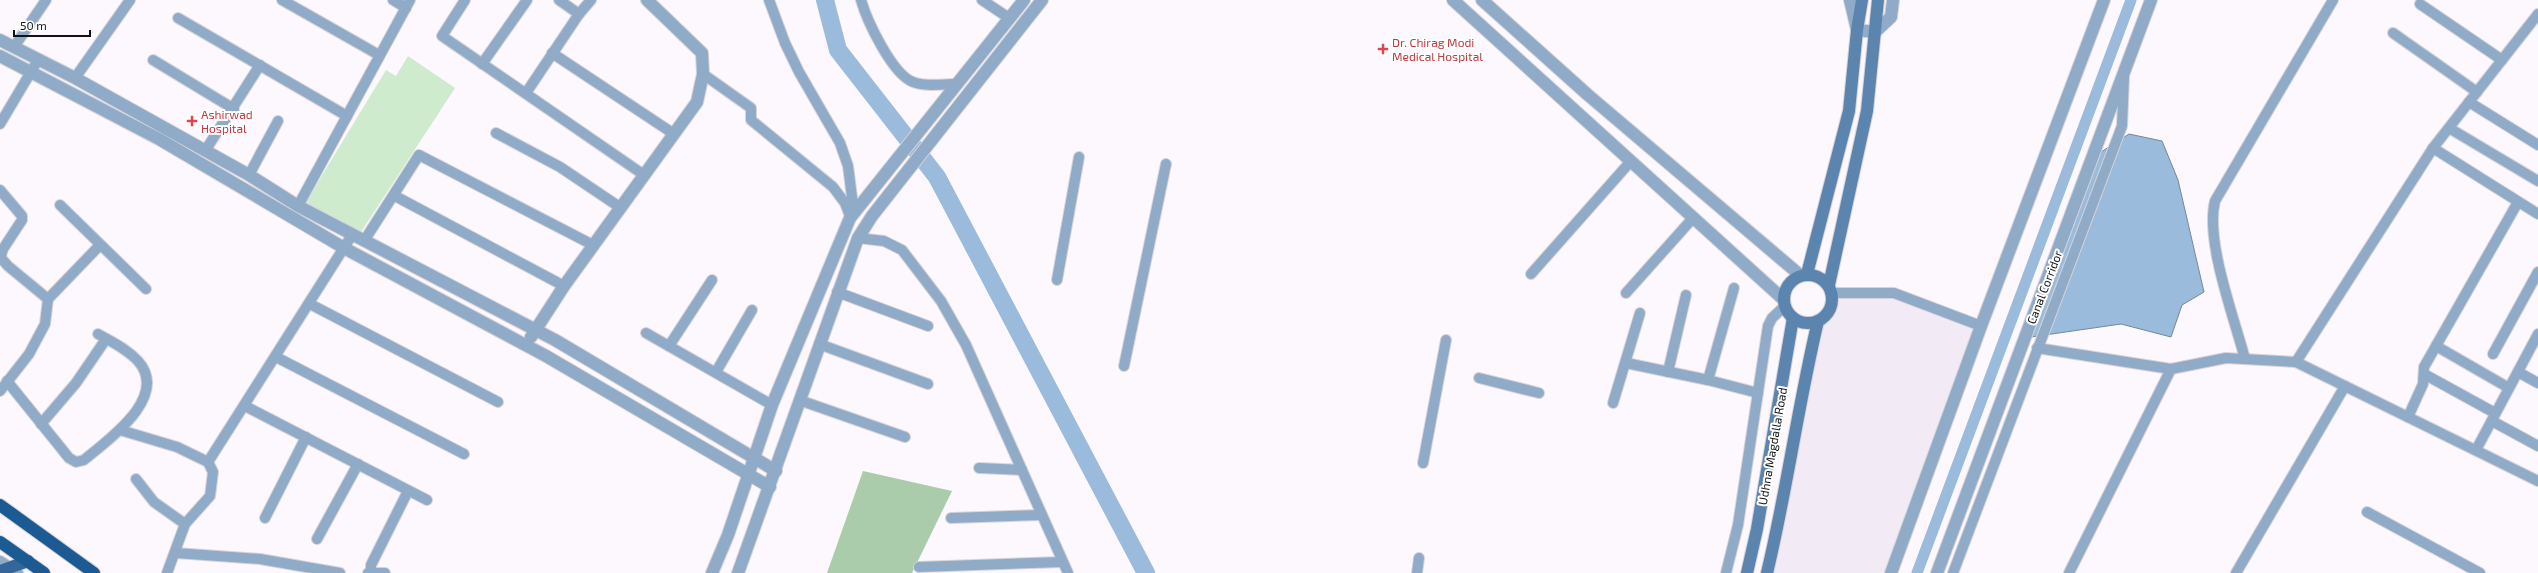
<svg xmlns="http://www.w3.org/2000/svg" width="2538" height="573" viewBox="0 0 2538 573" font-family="'Exo 2',sans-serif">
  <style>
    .built { fill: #f2ebf6 }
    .green { fill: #cfebce }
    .forest { fill: #abccaa }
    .water { fill: #9abbdb; stroke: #71889f }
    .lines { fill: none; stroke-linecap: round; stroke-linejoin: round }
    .canal { stroke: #9abbdb; stroke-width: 11 }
    .river { stroke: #9abbdb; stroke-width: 18 }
    .minor-casing { stroke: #d7d3d8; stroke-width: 12 }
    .tertiary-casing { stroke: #d7d3d8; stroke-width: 14 }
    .secondary-casing { stroke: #d7d3d8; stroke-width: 14 }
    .primary-casing { stroke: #d7d3d8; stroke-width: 14 }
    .trunk-casing { stroke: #d7d3d8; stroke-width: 14 }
    .minor { stroke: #8fabc8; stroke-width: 10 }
    .tertiary { stroke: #8fabc8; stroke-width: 12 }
    .secondary { stroke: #5b84af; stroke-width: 12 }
    .primary { stroke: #33679b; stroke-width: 12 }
    .trunk { stroke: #1b5a92; stroke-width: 12 }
    .health-dot { fill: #e0444e; stroke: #fff; stroke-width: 1.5 }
    .labels { text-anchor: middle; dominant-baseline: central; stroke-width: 4; stroke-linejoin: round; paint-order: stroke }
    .health-label { font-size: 12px; fill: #be3a42; stroke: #fff; text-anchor: start }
    .street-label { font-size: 12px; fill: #121113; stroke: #fff }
  </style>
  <rect width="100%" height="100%" fill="#fcf8fd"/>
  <polygon class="built" points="1884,294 1977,327 1890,573 1769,573 1818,323 1831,311 1834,296"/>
  <polygon class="green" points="408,56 455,88 361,232 304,205 386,70 396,76"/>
  <polygon class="forest" points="863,471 952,491 912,573 827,573"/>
  <polygon class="water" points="2129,134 2162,141 2178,180 2204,292 2182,305 2171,337 2121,324 2024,338 2101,152"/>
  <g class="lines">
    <polyline class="canal" points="1917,573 2131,0"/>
    <polyline class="river" points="825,0 838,50 937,177 1146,573"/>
    <defs>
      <g id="minor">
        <polyline points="282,0 379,55"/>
        <polyline points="393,0 406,8"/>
        <polyline points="465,0 442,36 644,175"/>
        <polyline points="559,0 579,14"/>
        <polyline points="769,0 785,43 799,72 840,143 848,166 854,213"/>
        <path d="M861,0C867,21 892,74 913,82C925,87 943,84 956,84"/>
        <polyline points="982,0 1009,18"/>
        <polyline points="2420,4 2502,60"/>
        <polyline points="178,18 347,116"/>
        <polyline points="2393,33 2477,92"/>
        <polyline points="14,47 46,0"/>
        <polyline points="552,53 674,134"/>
        <polyline points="153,60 234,109"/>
        <polyline points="482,64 527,0"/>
        <polyline points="703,74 751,108 751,120 833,187 845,203 850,216"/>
        <polyline points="75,78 130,0"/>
        <polyline points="526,93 579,14 591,0"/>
        <polyline points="2469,102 2538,145"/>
        <polyline points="0,124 38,60"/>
        <polyline points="2449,128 2538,181"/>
        <polyline points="496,133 560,167 621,208"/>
        <polyline points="2433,148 2538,214"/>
        <polyline points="205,151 260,65"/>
        <polyline points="249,175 278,121"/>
        <polyline points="0,190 22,216 22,220 3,249 0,259"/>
        <polyline points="395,196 564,286"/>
        <polyline points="60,205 146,289"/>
        <polyline points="298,206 410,0"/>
        <polyline points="858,238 884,241 902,250 941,301 966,345 1068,573"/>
        <polyline points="364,241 419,155 593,245"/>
        <polyline points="1,258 8,266 48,299"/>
        <polyline points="1531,274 1631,161"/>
        <polyline points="1057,280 1079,157"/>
        <polyline points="837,292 928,326"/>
        <polyline points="1626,293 1693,218"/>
        <polyline points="1832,293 1894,293 1981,326"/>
        <polyline points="310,304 498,402"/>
        <polyline points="646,333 772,405"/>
        <polyline points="819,344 928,384"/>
        <polyline points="669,346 712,280"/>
        <polyline points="2436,346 2509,388"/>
        <polyline points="2037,348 2171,369"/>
        <polyline points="2493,354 2538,272"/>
        <polyline points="276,357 464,454"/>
        <path d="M2245,359C2234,317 2205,241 2215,201L2333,0"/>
        <polyline points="2296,362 2433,148 2538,14"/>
        <polyline points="1626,363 1708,380 1758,393"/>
        <polyline points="1124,366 1166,164"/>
        <polyline points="716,372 752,310"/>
        <polyline points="1668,372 1686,295"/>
        <polyline points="2518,372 2538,383"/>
        <polyline points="2424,374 2495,413"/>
        <polyline points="1479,378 1539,393"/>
        <polyline points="1708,380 1734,288"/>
        <path d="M7,381L69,458L76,462L84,460C108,440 170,397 138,361C127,349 112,342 98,334"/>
        <polyline points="0,391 29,354 45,324 48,299 100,245"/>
        <polyline points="799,400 905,437"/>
        <polyline points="1613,403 1640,313"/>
        <polyline points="245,406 427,500"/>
        <polyline points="2408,417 2423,384 2424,367 2518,202"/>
        <polyline points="2492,421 2538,446"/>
        <polyline points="41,424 76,383 106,339"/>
        <polyline points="120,430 177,447 208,462 213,472 210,496 185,524 167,573"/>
        <polyline points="2476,450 2538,334"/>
        <polyline points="208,462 352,235"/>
        <polyline points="1423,463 1446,340"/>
        <polyline points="979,468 1022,470"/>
        <polyline points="136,479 154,502 185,524"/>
        <polyline points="2367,512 2480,573"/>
        <polyline points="265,518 306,437"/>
        <polyline points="951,518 1041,515"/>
        <polyline points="317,539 358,464"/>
        <polyline points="176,553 260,559 340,573"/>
        <polyline points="919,567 1062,562"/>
        <polyline points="371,572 371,565 408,491"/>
        <polyline points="368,573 385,573"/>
        <polyline points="1417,573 1419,558"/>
        <polyline points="1726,573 1738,525 1768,326 1772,318 1785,306"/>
        <polyline points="1953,573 2122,126 2124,77"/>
        <polyline points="2069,573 2171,369 2226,358 2296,362 2538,481"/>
        <polyline points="2236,573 2345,386"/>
      </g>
      <g id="tertiary">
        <polyline points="1453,0 1783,299"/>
        <polyline points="1482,0 1588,95 1800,275"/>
        <polyline points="1850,0 1857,30 1875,32 1891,17 1893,0"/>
        <polyline points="0,40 75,78 249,175 298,206 555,340 776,471"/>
        <polyline points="0,56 159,139 344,248 546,356 770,487"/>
        <polyline points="531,337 564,286 697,102 703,74 702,53 647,0"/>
        <polyline points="0,562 17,573"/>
        <polyline points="712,573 728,535 772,405 850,218 1024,0"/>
        <polyline points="738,573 858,238 872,216 1042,0"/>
        <polyline points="1891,573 1981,326 2104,0"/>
        <polyline points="1937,573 2151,0"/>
      </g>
      <g id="secondary">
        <polyline points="1807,274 1849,111 1857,30 1862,0"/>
        <circle cx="1808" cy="299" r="24"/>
        <polyline points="1829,285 1867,111 1878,0"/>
        <polyline points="1747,573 1757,529 1793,318"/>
        <path d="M1767,573C1787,490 1798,405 1818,321"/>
      </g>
      <polyline id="primary" points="0,571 28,561"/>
      <g id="trunk">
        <polyline points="0,505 94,573"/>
        <polyline points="0,542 44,573"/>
      </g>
    </defs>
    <use href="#minor" class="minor-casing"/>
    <use href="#tertiary" class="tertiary-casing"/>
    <use href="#secondary" class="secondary-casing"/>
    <use href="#primary" class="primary-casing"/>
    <use href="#trunk" class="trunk-casing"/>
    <use href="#minor" class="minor"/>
    <use href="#tertiary" class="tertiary"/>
    <use href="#secondary" class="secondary"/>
    <use href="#primary" class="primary"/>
    <use href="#trunk" class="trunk"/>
  </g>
  <g class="health-dot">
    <path d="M1381 43h4v4h4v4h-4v4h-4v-4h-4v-4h4z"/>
    <path d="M190 115h4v4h4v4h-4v4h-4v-4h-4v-4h4z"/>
  </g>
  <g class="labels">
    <g class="health-label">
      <text x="1392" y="42">Dr. Chirag Modi<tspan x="1392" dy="14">Medical Hospital</tspan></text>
      <text x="201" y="114">Ashirwad<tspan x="201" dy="14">Hospital</tspan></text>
    </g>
    <g class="street-label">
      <text transform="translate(2044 287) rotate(-69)">Canal Corridor</text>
      <text transform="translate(1772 446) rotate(-80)">Udhna Magdalla Road</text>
    </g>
  </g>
  <path d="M14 30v6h76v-6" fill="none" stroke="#121113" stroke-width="2"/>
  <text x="20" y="30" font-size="12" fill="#121113" stroke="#ffffff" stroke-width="3" paint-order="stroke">50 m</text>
</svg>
